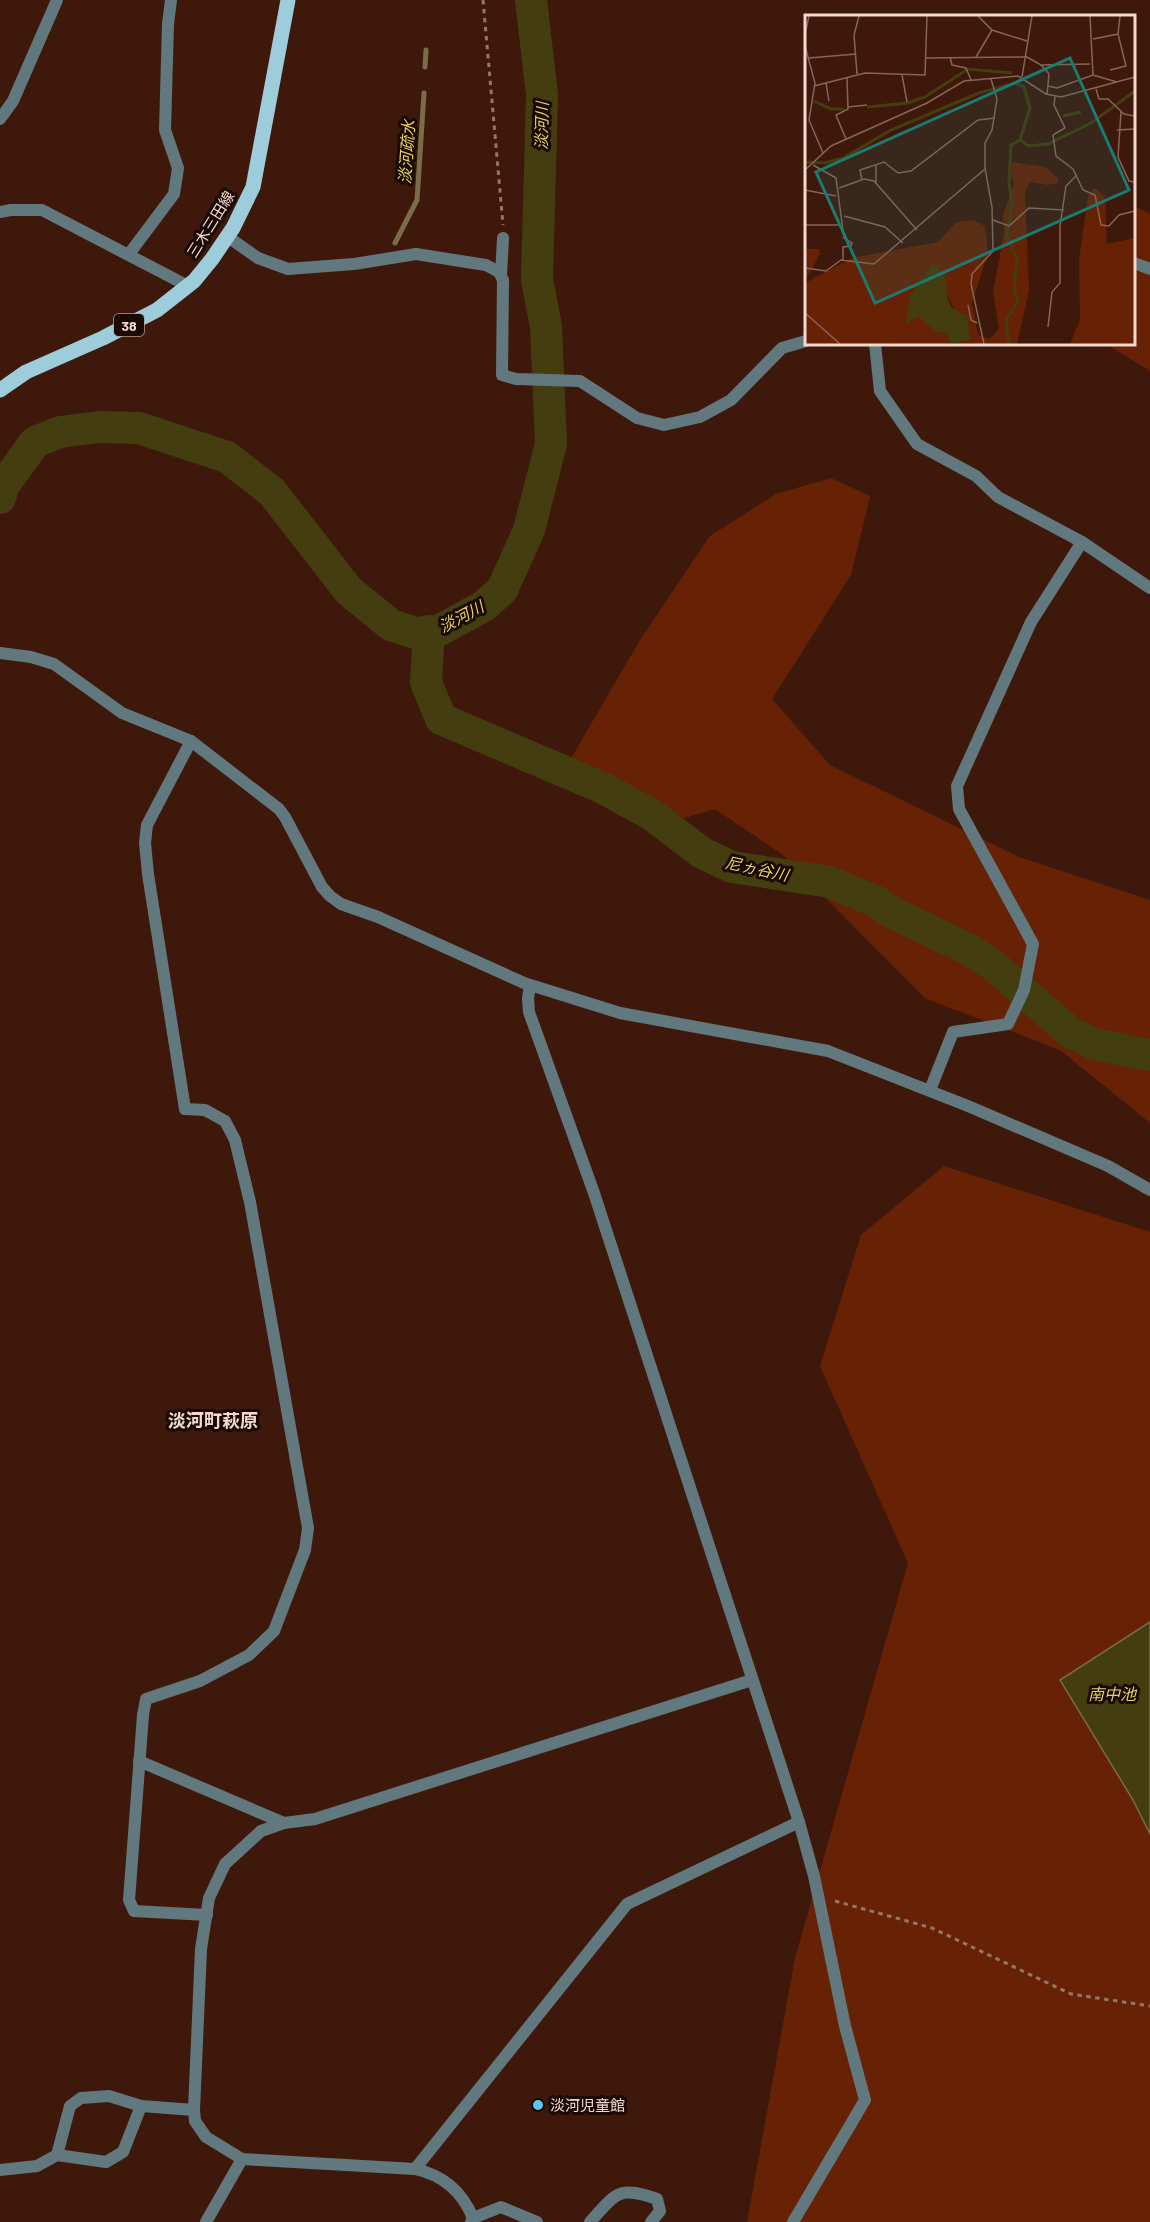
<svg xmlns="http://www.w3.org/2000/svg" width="1150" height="2222" viewBox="0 0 1150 2222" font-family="Barlow,'Noto Sans JP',sans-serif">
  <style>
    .green { fill: #672205 }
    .water { fill: #443d0f; stroke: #786c49; stroke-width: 1.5 }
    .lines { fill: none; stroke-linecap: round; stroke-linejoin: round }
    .stream { stroke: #786c49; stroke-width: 5 }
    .river { stroke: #443d0f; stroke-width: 32 }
    .path { stroke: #96766b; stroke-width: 3; stroke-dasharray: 4.5 4.5; stroke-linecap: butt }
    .street { stroke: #62787f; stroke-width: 12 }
    .primary { stroke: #9dccdb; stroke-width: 15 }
    .poi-dot { fill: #5cc7e7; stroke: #1a0905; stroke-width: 2 }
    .labels { text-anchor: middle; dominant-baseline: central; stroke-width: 6; stroke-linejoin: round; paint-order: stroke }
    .shield { fill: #1a0905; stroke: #b19a92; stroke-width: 1.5 }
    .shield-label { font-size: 14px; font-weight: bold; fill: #f2d8cf }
    .street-label { font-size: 15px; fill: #f2d8cf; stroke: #1a0905 }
    .poi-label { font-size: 15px; fill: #f2d8cf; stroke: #1a0905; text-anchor: start }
    .water-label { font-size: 16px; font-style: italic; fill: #e6d35f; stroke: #1a0905 }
    .quarter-label { font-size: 18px; font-weight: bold; fill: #f2d8cf; stroke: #1a0905 }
    .inset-river { fill: none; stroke: #443d0f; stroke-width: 3 }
    .inset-road { fill: none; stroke: #866559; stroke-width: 1.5 }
    .view { fill: #1a7b73; fill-opacity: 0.15; stroke: #1a7b73; stroke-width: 3 }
    .inset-edge { fill: none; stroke: #f2d8cf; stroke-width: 3 }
  </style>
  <rect width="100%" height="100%" fill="#3e190b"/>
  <g class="green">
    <polygon points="1134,206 1150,214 1150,371 1106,344 1134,344"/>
    <polygon points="831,478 870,496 851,575 772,699 830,765 1019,857 1150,900 1150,1123 1060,1050 925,998 782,854 715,809 651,828 570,760 640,640 710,536 776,494"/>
    <polygon points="944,1166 1150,1232 1150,1622 1060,1680 1133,1800 1150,1834 1150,2222 747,2222 795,1958 908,1563 820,1366 861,1235"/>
  </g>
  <polygon class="water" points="1150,1622 1150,1834 1133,1800 1060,1680"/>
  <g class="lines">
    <g class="stream">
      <polyline points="425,67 426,50"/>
      <polyline points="395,243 417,200 424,93"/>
    </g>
    <g class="river">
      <polyline points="0,498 3,486 35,442 60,432 99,427 139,428 227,457 272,492 349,591 391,625 415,633 438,631 484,606 502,590 529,530 551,444 546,327 537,279 542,95 531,0"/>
      <polyline points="429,631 426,682 441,719 603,788 652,815 702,853 732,867 830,882 877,902 891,912 968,949 993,965 1070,1032 1094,1044 1150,1055"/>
    </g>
    <g class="path">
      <polyline points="483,0 503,225"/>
      <polyline points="835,1901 932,1928 1071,1994 1150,2006"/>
    </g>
    <g class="street">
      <polyline points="0,119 13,101 57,0"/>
      <polyline points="0,212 11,210 42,210 188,286"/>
      <polyline points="228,237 258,258 288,269 354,264 416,254 486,265 499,272 503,280 502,375 516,379 580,381 637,418 664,425 700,417 731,400 782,348 806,341"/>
      <polyline points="129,254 174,194 178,168 165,130 168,24 171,0"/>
      <polyline points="1134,263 1150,269"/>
      <polyline points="501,275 503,238"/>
      <polyline points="875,344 880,391 917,444 976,476 998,497 1082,542 1150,588"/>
      <polyline points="0,653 31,657 54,664 122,713 191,741 279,809 285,817 322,887 330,896 341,904 378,917 524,983 620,1013 828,1051 968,1106 1108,1166 1150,1190"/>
      <polyline points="191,741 147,825 145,843 148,874 185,1109 205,1110 225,1121 235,1140 250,1202 308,1528 305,1550 274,1631 249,1655 200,1681 146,1699 143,1715 129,1900 134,1911 207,1915"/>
      <polyline points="530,986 528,998 529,1012 594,1193 799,1822 814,1876 845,2026 865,2100 793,2222"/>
      <polyline points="930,1090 953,1032 1008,1024 1024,990 1033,944 959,809 957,786 1031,622 1082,542"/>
      <polyline points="139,1761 284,1823"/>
      <polyline points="57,2155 106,2162 123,2152 141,2106"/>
      <polyline points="415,2169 627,1904 799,1822"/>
      <polyline points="0,2170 37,2166 57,2155 70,2106 81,2098 109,2096 141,2106 194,2110"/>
      <path d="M473,2218C462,2191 443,2175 415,2169L242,2159L206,2137L195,2121L194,2110L201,1949L209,1898L225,1864L261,1831L284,1823L315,1819L752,1680"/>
      <polyline points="206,2222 242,2159"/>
      <polyline points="471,2222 473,2218 501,2207 537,2222"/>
      <path d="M590,2222C616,2194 617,2185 657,2199L660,2211L651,2222"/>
    </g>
    <polyline class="primary" points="0,390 26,372 103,338 157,310 194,281 212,259 233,228 253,187 288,0"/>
  </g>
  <circle class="poi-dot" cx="538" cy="2105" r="6"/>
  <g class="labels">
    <rect class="shield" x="114" y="314" width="30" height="22" rx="4.5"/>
    <g class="shield-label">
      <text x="129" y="325">38</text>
    </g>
    <g class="street-label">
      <text transform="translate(210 224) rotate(-58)">三木三田線</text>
    </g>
    <g class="poi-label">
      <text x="550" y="2105">淡河児童館</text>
    </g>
    <g class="water-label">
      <text transform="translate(541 126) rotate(-89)">淡河川</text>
      <text transform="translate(406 152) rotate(-86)">淡河疏水</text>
      <text transform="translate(461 616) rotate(-28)">淡河川</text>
      <text transform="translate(757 868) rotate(12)">尼ヵ谷川</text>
      <text x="1112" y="1693">南中池</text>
    </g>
    <g class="quarter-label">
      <text x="213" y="1420">淡河町萩原</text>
    </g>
  </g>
  <g transform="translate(805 15)">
    <rect width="330" height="330" fill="#3e190b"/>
    <path d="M208,147L240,152L253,163V168L243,170L225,167L220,177L224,276L212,329H148L165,325L127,250L117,265L102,308L113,301L119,303L131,316L141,318L145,329H0V268L47,243L133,227L151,207L168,205L180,211L183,238L167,288L173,320L185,324L194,313L188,277L199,218L198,200L209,167L204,160ZM289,173L300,181L302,229L330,223V329H265L275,305L274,245L283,181ZM0,234H14L15,239L0,266Z" fill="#672205"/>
    <path d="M127,250L140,259L143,285L147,293L162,301L165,325L145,329L141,318L131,317L113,301L101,309L105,280Z" fill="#443d0f"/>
    <path class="inset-river" d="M9,86L26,94H39M62,92L103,88L120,82L163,54L207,58M258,101L276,97M215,125L224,131L243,129L286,108L330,76M0,147L20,148L38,143L86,115L174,78L210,68L219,72L225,93L215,125M204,329L201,305L213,287L209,273L212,244L202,222L207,190L204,167L206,130L215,125"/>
    <path class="inset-road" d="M173,1L187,15L222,26M285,1L288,60M0,19L4,1M288,24L313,19L315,1M0,31L10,68L4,105L18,138M220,41L236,50L285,49M145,42L147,50L161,53L166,65M171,42L187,15M4,43L51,39M120,43L220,42M236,50L244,59L242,80M305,55L321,51L313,19M52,59L49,20L54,1M97,60L102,87M217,62L227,1M21,68L24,86M9,71L60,58L120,60L122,1M243,71L252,73L288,60L312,67M291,74L294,84H303L319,99L330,101M250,82L249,90L260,113L248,120L251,141L268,154L278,175L290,180L296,210L304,211L314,200L330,196M43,92L62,90M316,97L313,142L324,166L330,167M312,115L330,114M41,124L31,100L43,94L42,62M71,149V169M8,150L31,163L39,223L47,228L46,231L38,232V245M0,155L26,131L122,88L159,66L213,61L241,79L256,82L330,62M57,165L55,155L79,147L93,158L106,156L173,105L190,103M34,173L59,164L69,166L112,215M0,175L31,181M39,201L80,212L98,228M188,205L204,211L224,193L259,195M0,210H36M0,253L21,256L36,245L69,249L180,154M163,290L166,305L172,308M0,298L35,329M243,312L247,277L255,268V211L261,171L272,160M179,329L166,269L167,259L188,236L187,192L180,153V128L187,115L192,84L186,64"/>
    <path class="view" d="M265,43L324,175L70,288L11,157Z"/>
    <rect width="330" height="330" class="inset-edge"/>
  </g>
</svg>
